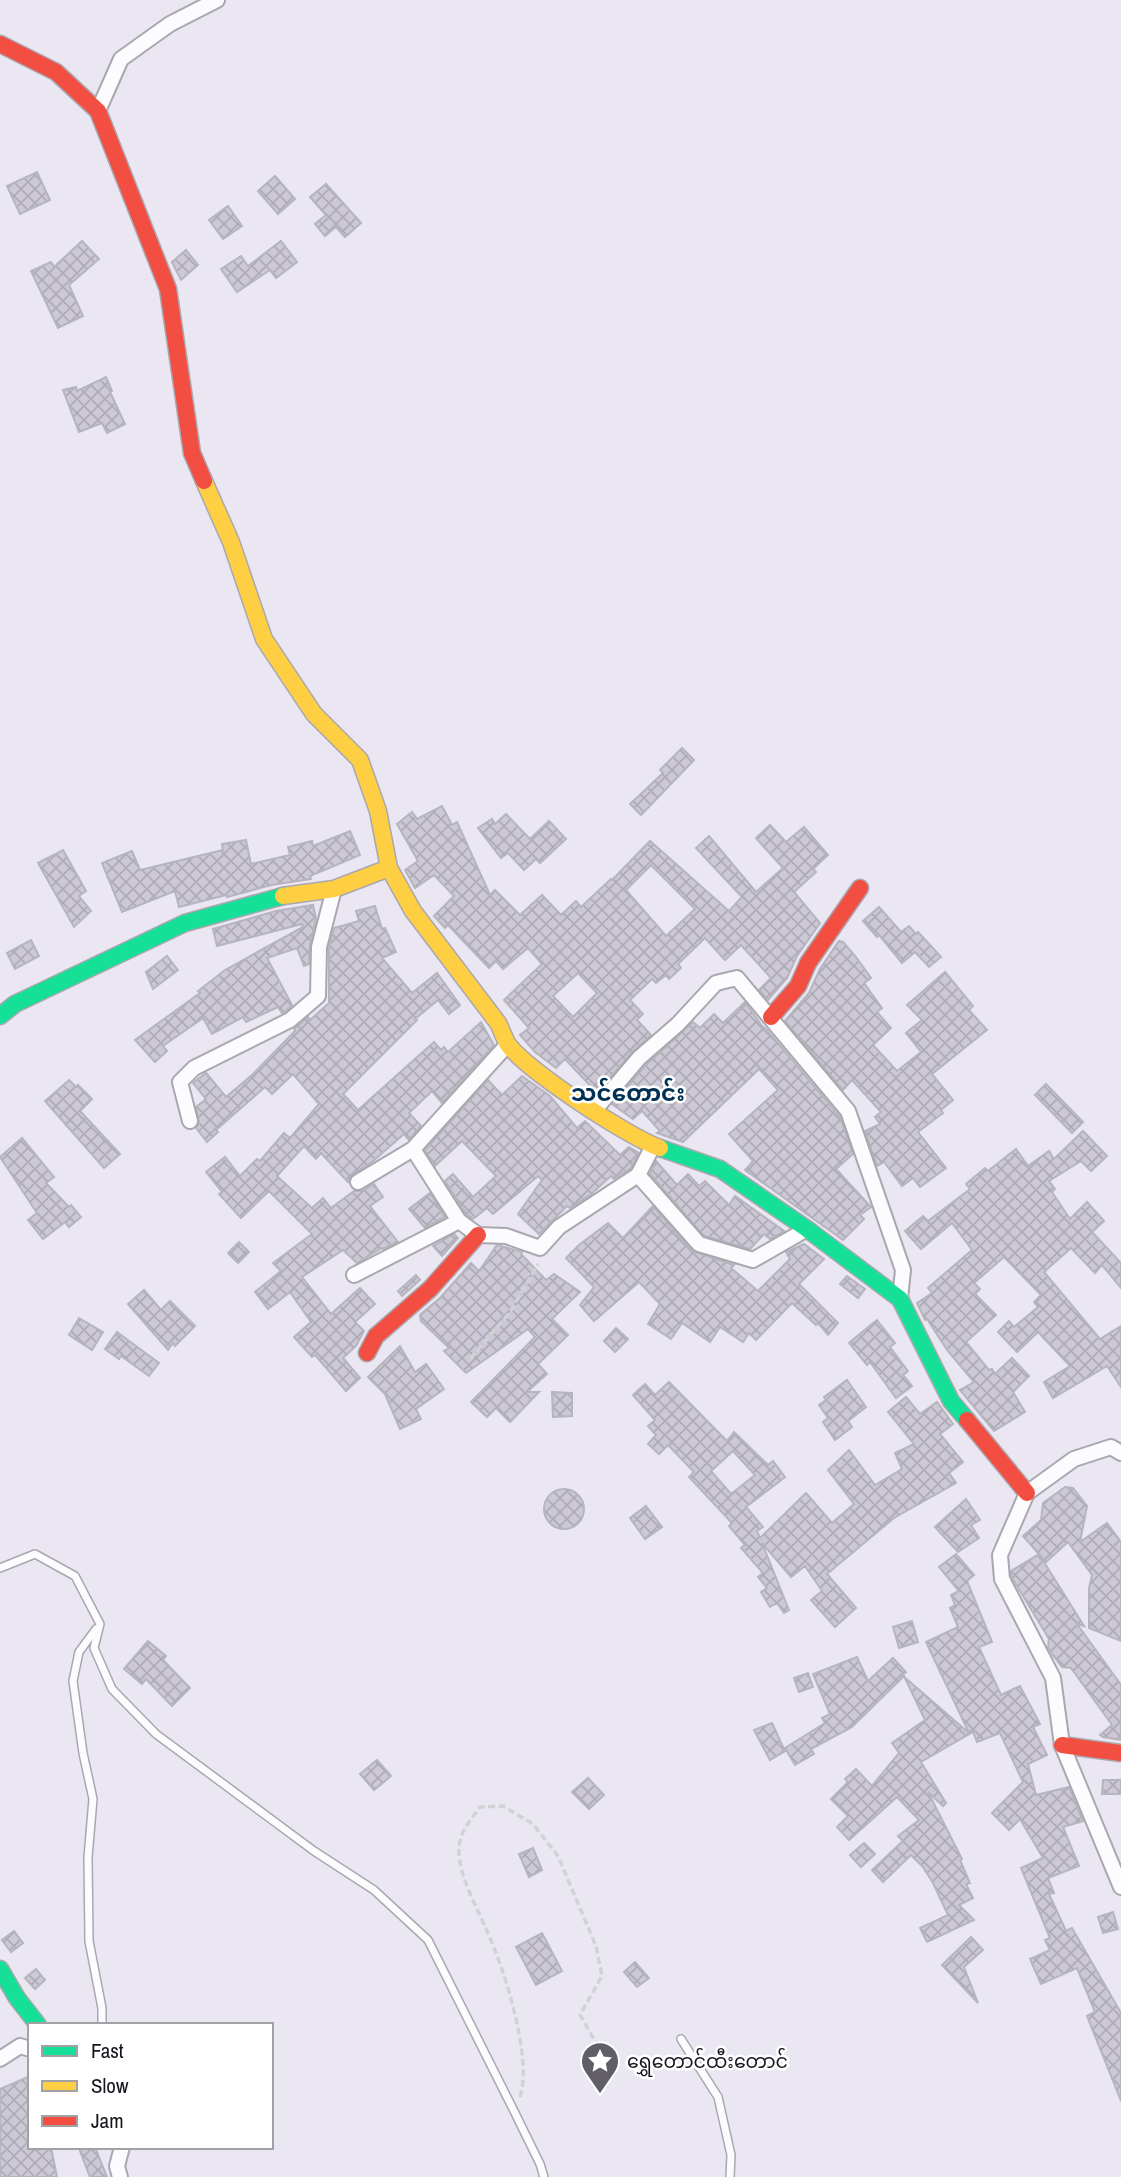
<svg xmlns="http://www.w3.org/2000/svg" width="1121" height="2177" viewBox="0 0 1121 2177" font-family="'Archivo Narrow','Noto Sans Myanmar',sans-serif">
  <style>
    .building { fill: url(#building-cross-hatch); stroke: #b6b4bd; stroke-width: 2; fill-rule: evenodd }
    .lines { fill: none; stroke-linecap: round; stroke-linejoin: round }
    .lane-casing { stroke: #aaa7b0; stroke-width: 10 }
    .street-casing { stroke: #aaa7b0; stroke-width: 18 }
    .fast-casing { stroke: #aaa7b0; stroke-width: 19 }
    .slow-casing { stroke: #aaa7b0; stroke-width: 19 }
    .jam-casing { stroke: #aaa7b0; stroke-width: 19 }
    .path { stroke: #d2d2d5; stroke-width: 3.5; stroke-dasharray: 7 3.5; stroke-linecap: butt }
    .lane { stroke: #fcfbfd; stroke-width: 7 }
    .street { stroke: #fcfbfd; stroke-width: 14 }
    .fast { stroke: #16e098; stroke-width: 16 }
    .slow { stroke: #ffcf43; stroke-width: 16 }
    .jam { stroke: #f24e42; stroke-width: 16 }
    .labels { text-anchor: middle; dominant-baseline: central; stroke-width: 5; stroke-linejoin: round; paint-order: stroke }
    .poi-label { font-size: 19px; fill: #17151d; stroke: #fff; text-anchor: start }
    .quarter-label { font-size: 23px; font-weight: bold; fill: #003054; stroke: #fff }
  </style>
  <defs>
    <pattern id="building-cross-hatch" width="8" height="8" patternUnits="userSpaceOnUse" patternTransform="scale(1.75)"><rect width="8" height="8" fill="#cdc8d5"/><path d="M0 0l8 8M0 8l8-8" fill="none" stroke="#afabb6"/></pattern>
  </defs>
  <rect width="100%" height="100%" fill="#eae7f3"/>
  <g class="building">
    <polygon points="37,172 50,200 20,214 7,186"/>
    <polygon points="275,176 295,199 278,214 258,191"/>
    <polygon points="326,184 361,223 345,237 336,227 325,236 315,224 326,215 310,197"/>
    <polygon points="228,206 242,226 223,239 209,220"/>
    <polygon points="82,241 99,259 69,285 83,316 58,328 31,271 51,262 54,267"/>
    <polygon points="281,241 297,262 276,278 270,270 237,292 221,269 241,256 248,266"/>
    <polygon points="186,250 198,265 181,280 172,262"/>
    <polygon points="106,377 112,391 110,392 125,424 107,433 102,423 79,432 63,390 76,387 77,391"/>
    <polygon points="682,748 694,760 641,815 630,804 663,773 660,770"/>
    <path d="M442,806L452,825L457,822L490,895L495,890L520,915L542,895L561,915L576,901L581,907L611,879L612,880L650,841L729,911L742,897L696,848L709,836L756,892L783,868L756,838L770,825L786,842L804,827L828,855L813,869L816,872L794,892L820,923L797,956L787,978L768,1000L759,990L771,978L741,945L725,960L705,938L678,964L681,968L669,979L666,975L656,983L652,979L630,1000L643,1014L637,1020L651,1035L632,1052L599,1090L595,1091L565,1059L556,1068L535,1052L520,1035L529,1028L504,1000L542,964L528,948L503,969L496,961L489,968L448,925L445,928L434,916L454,896L434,875L415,888L405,870L418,861L397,824L412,812L417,819ZM651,865L695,909L666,936L626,890ZM578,973L597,993L573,1017L553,996Z"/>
    <polygon points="506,814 530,839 549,821 566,839 540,863 536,859 524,870 508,853 501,858 478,828 492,819 495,824"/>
    <polygon points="350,831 360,855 310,876 311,879 271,885 227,897 226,895 179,907 175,891 122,912 102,863 132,851 140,870 223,850 222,844 246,840 251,864 290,855 288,847 312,841 313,846"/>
    <polygon points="63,850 86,891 79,896 91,911 74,927 38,863"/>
    <polygon points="313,905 316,919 310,945 309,964 304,966 297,948 267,958 292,1005 285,1012 282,1013 278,1007 246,1022 243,1017 212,1034 203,1018 163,1046 167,1051 155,1062 135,1040 200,993 198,991 225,970 303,927 302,924 217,946 213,929 276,911"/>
    <polygon points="375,906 382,929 385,928 396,952 382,958 412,993 437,973 460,1005 449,1014 438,1000 415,1019 417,1020 343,1094 358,1110 434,1042 441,1050 444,1047 448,1052 481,1022 494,1045 442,1103 432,1091 409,1113 421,1126 409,1140 404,1134 372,1162 353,1174 348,1182 321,1153 316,1159 304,1146 277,1176 312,1208 323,1198 331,1208 354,1191 362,1191 374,1184 383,1197 370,1206 398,1242 383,1249 382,1248 357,1263 343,1250 302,1277 331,1314 360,1288 375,1304 355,1322 364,1331 356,1346 343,1358 360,1378 346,1391 315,1355 312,1357 294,1337 311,1322 290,1292 268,1309 255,1292 281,1271 273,1263 312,1234 269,1191 241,1218 219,1194 222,1192 206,1172 225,1157 240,1176 257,1159 260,1161 284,1133 290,1138 319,1104 293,1074 272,1094 265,1087 216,1130 218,1132 207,1142 196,1128 199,1123 196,1107 206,1099 193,1083 206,1073 226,1097 253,1074 295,1031 294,1029 308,1017 310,1020 329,1003 329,948 334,928 359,921 356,911"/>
    <polygon points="879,907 901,932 909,926 916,934 918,932 941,957 929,967 915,952 902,963 879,935 877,937 863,921"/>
    <polygon points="31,940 39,956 15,969 7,953"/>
    <polygon points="839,941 843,942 856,957 871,978 864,983 882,1008 877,1012 891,1028 873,1045 897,1071 921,1052 906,1033 922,1020 907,1005 945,972 973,1006 969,1010 987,1030 932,1074 953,1100 941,1110 943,1113 918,1132 946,1168 920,1187 913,1178 902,1186 884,1162 877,1166 865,1131 880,1124 875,1117 881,1112 852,1080 843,1090 785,1021 809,993 820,969"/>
    <polygon points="167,956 178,970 153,989 146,972"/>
    <polygon points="745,1002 762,1026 767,1030 840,1117 853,1154 836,1169 871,1207 860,1215 864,1219 843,1240 745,1170 753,1161 729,1134 778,1090 759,1069 683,1142 657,1133 660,1131 642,1111 633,1119 612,1104 646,1065 693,1022 700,1028 714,1014 723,1023"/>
    <polygon points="522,1076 550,1096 577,1128 585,1121 620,1155 629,1147 639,1153 631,1168 614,1179 611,1176 590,1195 570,1208 567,1206 539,1234 518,1214 542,1180 538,1176 493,1214 487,1208 473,1219 466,1214 445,1181 453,1174 473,1197 496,1176 462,1141 435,1166 425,1150 488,1080 502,1095"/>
    <polygon points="69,1080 76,1087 78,1085 92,1099 80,1111 120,1154 104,1168 45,1101"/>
    <polygon points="1046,1084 1083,1122 1072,1133 1035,1095"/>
    <polygon points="1083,1131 1107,1156 1091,1171 1081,1161 1049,1181 1055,1189 1052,1192 1070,1219 1087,1202 1104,1221 1092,1232 1121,1263 1121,1288 1102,1265 1095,1273 1071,1248 1044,1272 1100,1339 1121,1326 1121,1387 1107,1366 1053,1398 1044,1382 1070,1366 1038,1332 1017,1352 998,1332 1009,1321 1014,1327 1038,1307 1034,1302 1041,1295 1004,1257 974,1283 980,1289 975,1294 996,1315 966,1342 989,1370 992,1369 995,1374 1012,1358 1029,1376 1013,1392 1025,1412 994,1431 960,1390 974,1382 947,1350 927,1319 925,1320 917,1303 932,1293 928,1288 972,1250 952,1223 921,1249 905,1231 923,1216 928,1221 970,1189 966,1184 985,1168 988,1171 1016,1149 1028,1166 1049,1151 1054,1159"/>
    <polygon points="22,1138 54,1177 46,1183 69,1207 71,1205 81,1217 69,1227 65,1222 43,1239 28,1220 37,1213 0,1157"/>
    <polygon points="656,1161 677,1185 688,1174 699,1186 705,1181 729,1205 735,1196 784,1231 770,1239 764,1234 750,1249 704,1236 650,1174"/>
    <polygon points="430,1193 445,1217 425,1228 409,1209"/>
    <polygon points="653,1206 692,1251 734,1265 731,1268 758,1291 790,1259 786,1252 804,1244 824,1259 799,1284 838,1323 828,1335 818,1323 816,1325 792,1303 756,1340 749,1333 743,1342 720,1327 710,1342 682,1323 671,1339 648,1324 660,1304 639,1282 594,1321 580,1305 594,1287 566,1258 579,1245 608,1223 623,1238"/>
    <polygon points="454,1234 458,1238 442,1256 433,1246"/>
    <polygon points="239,1242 249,1252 238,1263 228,1253"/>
    <polygon points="497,1245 522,1252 521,1254 546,1280 554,1274 580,1292 552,1319 568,1335 538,1364 547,1374 527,1392 539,1392 510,1422 496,1408 487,1417 471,1402 535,1337 528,1329 466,1373 444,1351 449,1348 421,1321 420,1315 440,1298 471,1263 479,1271"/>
    <polygon points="416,1275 420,1280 402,1296 398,1291"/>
    <polygon points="847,1276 865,1289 858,1298 840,1284"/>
    <polygon points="144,1290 161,1310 170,1301 195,1326 175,1346 173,1343 168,1350 128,1304"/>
    <polygon points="79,1318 103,1332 92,1350 69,1335"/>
    <polygon points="877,1320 895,1343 890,1347 908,1371 903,1375 912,1386 896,1398 870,1362 867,1365 849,1343"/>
    <polygon points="616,1328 628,1339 615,1352 604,1341"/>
    <polygon points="117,1332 159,1363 149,1376 121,1356 119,1359 105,1349"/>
    <polygon points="400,1346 415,1372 426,1364 444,1389 416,1409 421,1419 400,1429 385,1394 368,1377"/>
    <polygon points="847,1380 866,1407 848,1421 852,1427 835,1440 823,1422 828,1418 819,1405 826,1400 824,1397"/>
    <path d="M669,1382L727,1441L734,1432L768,1465L773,1461L785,1477L746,1507L763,1527L757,1531L760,1538L806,1493L832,1523L854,1504L828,1470L849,1450L875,1485L902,1469L895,1453L914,1444L888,1412L906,1397L920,1414L937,1402L953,1424L940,1434L963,1462L949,1473L956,1483L894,1518L827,1574L856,1608L835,1627L811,1600L822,1591L805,1566L791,1577L762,1543L789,1610L784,1613L777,1603L770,1607L761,1592L767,1588L758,1577L763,1573L741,1548L745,1545L729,1526L732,1523L689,1477L694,1472L668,1445L659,1454L648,1444L656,1435L648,1426L655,1420L633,1395L645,1384L655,1395ZM733,1451L755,1475L731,1494L711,1471Z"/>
    <polygon points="552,1392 572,1393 572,1416 553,1417"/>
    <polygon points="1065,1487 1073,1488 1087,1506 1080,1542 1107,1523 1121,1542 1121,1641 1089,1628 1089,1588 1092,1575 1068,1542 1046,1562 1023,1536 1041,1520 1043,1503"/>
    <circle cx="564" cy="1509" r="20"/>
    <polygon points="966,1499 980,1520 971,1525 979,1538 958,1552 935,1527"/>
    <polygon points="646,1506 662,1527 645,1539 630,1518"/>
    <polygon points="956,1554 974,1575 967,1581 992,1642 979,1647 1001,1695 1020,1686 1040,1724 1033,1727 1047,1755 1028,1764 1036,1795 1069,1787 1083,1821 1063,1827 1079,1866 1048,1878 1054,1893 1049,1894 1066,1931 1072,1928 1121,2013 1121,2101 1087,2016 1095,2012 1077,1968 1041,1984 1030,1959 1050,1950 1045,1940 1050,1938 1021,1868 1043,1858 1020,1819 1009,1830 992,1813 1023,1782 1000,1733 977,1742 973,1732 921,1762 946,1803 943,1806 928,1792 962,1859 960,1860 970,1883 966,1884 973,1898 959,1905 974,1920 927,1942 920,1928 948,1915 933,1883 923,1867 911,1855 883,1882 872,1870 903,1841 898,1836 919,1820 897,1797 849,1840 837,1827 848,1816 831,1799 848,1782 845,1779 856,1769 872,1786 899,1753 892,1743 925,1720 904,1676 852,1727 811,1749 814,1754 795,1765 785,1748 825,1723 822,1718 830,1714 813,1674 857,1657 868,1681 893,1658 906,1672 902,1675 969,1733 926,1642 958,1627 950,1608 955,1605 951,1595 959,1591 939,1567"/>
    <polygon points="1039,1554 1084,1626 1077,1624 1121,1685 1121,1740 1103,1737 1100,1735 1112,1725 1071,1668 1062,1667 1052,1654 1048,1647 1049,1639 1011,1576 1011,1571"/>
    <polygon points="912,1621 918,1642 899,1648 893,1627"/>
    <polygon points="148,1641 166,1656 163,1660 190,1688 172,1706 146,1679 142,1684 124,1669"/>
    <polygon points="808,1673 813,1687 799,1692 794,1678"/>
    <polygon points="772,1723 785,1751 770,1760 754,1730"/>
    <polygon points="377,1760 391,1776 374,1790 360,1774"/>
    <polygon points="588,1778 604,1795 589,1809 572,1792"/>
    <polygon points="1103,1780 1121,1780 1121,1794 1102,1794"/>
    <polygon points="864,1843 875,1854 861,1867 850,1855"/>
    <polygon points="533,1848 542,1870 529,1877 519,1854"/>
    <polygon points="1113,1912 1118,1929 1103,1933 1098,1917"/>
    <polygon points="14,1931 23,1943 11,1952 2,1940"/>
    <polygon points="542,1933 562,1971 536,1985 516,1947"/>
    <polygon points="971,1937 983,1950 964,1967 978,2003 942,1965"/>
    <polygon points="635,1962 649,1978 637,1987 624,1972"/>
    <polygon points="36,1969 45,1980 35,1989 25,1978"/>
    <polygon points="30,2076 30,2147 51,2147 57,2177 0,2177 0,2089"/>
    <polygon points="88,2147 95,2147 107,2177 90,2177 80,2151"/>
  </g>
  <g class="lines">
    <defs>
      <g id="lane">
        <polyline points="0,1568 35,1554 75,1576 100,1624 94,1648 112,1689 156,1734 314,1851 374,1890 428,1940 515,2113 540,2164 544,2177"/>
        <polyline points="96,1629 79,1652 73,1681 83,1753 93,1799 88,1857 89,1941 102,2008 102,2025"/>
        <polyline points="681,2039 718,2097 731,2155 730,2177"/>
      </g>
      <g id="street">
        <polyline points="98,111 121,59 170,24 217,0"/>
        <polyline points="594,1111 639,1058 678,1024 716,983 737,978 848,1111 903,1270 900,1299"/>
        <polyline points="190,1121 180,1082 194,1068 290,1020 318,996 319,947 334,889"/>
        <polyline points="653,1146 638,1175 699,1244 753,1260 807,1229"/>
        <polyline points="413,1149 459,1221 478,1235 506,1236 540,1248 559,1227 638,1175"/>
        <polyline points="358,1182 413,1149 508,1044"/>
        <polyline points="354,1275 459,1221"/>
        <polyline points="1121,1453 1111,1447 1074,1459 1027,1493 1000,1555 1002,1579 1053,1678 1062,1745 1121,1887"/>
        <polyline points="0,2059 20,2046 30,2049"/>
        <polyline points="120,2177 117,2166 122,2147"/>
      </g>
      <g id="fast">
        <polyline points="0,1016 15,1004 185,923 283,896"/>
        <polyline points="660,1148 720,1169 807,1229 900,1299 951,1401 967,1420"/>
        <polyline points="0,1969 17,1998 38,2025"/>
      </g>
      <g id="slow">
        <polyline points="204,481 231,542 264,639 314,714 360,760 378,811 389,868 334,889 283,896"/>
        <path d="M389,868L413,911L498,1023C501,1029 504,1037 507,1043C524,1069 630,1138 660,1148"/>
      </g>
      <g id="jam">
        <polyline points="0,44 56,72 98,111 168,289 192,453 204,481"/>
        <polyline points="771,1017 798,986 808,963 860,888"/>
        <polyline points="367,1353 376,1336 430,1289 478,1235"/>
        <polyline points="967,1420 1027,1493"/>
        <polyline points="1062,1745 1121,1753"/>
      </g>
    </defs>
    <use href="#lane" class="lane-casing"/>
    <use href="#street" class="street-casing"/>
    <use href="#fast" class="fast-casing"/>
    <use href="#slow" class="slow-casing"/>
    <use href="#jam" class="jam-casing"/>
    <g class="path">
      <polyline points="470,1359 510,1312 538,1264"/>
      <path d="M520,2097C533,2059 504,1968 487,1931C477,1908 458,1874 459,1850C459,1832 470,1821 480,1807L503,1806L533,1824L558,1856L596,1946L602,1976L580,2015L608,2063"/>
    </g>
    <use href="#lane" class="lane"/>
    <use href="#street" class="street"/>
    <use href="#fast" class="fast"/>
    <use href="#slow" class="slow"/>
    <use href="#jam" class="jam"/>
  </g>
  <defs>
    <symbol id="sight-pin" viewBox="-11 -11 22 30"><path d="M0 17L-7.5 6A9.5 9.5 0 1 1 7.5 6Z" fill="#615e68" stroke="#fff"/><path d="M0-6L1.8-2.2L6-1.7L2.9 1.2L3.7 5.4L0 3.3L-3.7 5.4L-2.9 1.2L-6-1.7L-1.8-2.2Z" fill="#fff"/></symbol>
  </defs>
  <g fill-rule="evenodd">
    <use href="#sight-pin" x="578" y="2039" width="44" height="60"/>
  </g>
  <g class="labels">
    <g class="poi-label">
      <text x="627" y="2061">ရွှေတောင်ထီးတောင်</text>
    </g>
    <g class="quarter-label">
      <text x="628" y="1092">သင်တောင်း</text>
    </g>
  </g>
  <rect x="28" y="2023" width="245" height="126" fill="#ffffff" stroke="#a2a1a5" stroke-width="2"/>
  <rect x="42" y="2046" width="35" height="10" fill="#16e098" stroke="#a2a1a5" stroke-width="2"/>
  <text x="91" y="2058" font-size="21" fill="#17151d">Fast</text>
  <rect x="42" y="2081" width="35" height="10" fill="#ffcf43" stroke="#a2a1a5" stroke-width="2"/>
  <text x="91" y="2093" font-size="21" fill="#17151d">Slow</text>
  <rect x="42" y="2116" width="35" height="10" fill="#f24e42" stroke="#a2a1a5" stroke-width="2"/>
  <text x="91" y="2128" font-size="21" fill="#17151d">Jam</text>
</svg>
